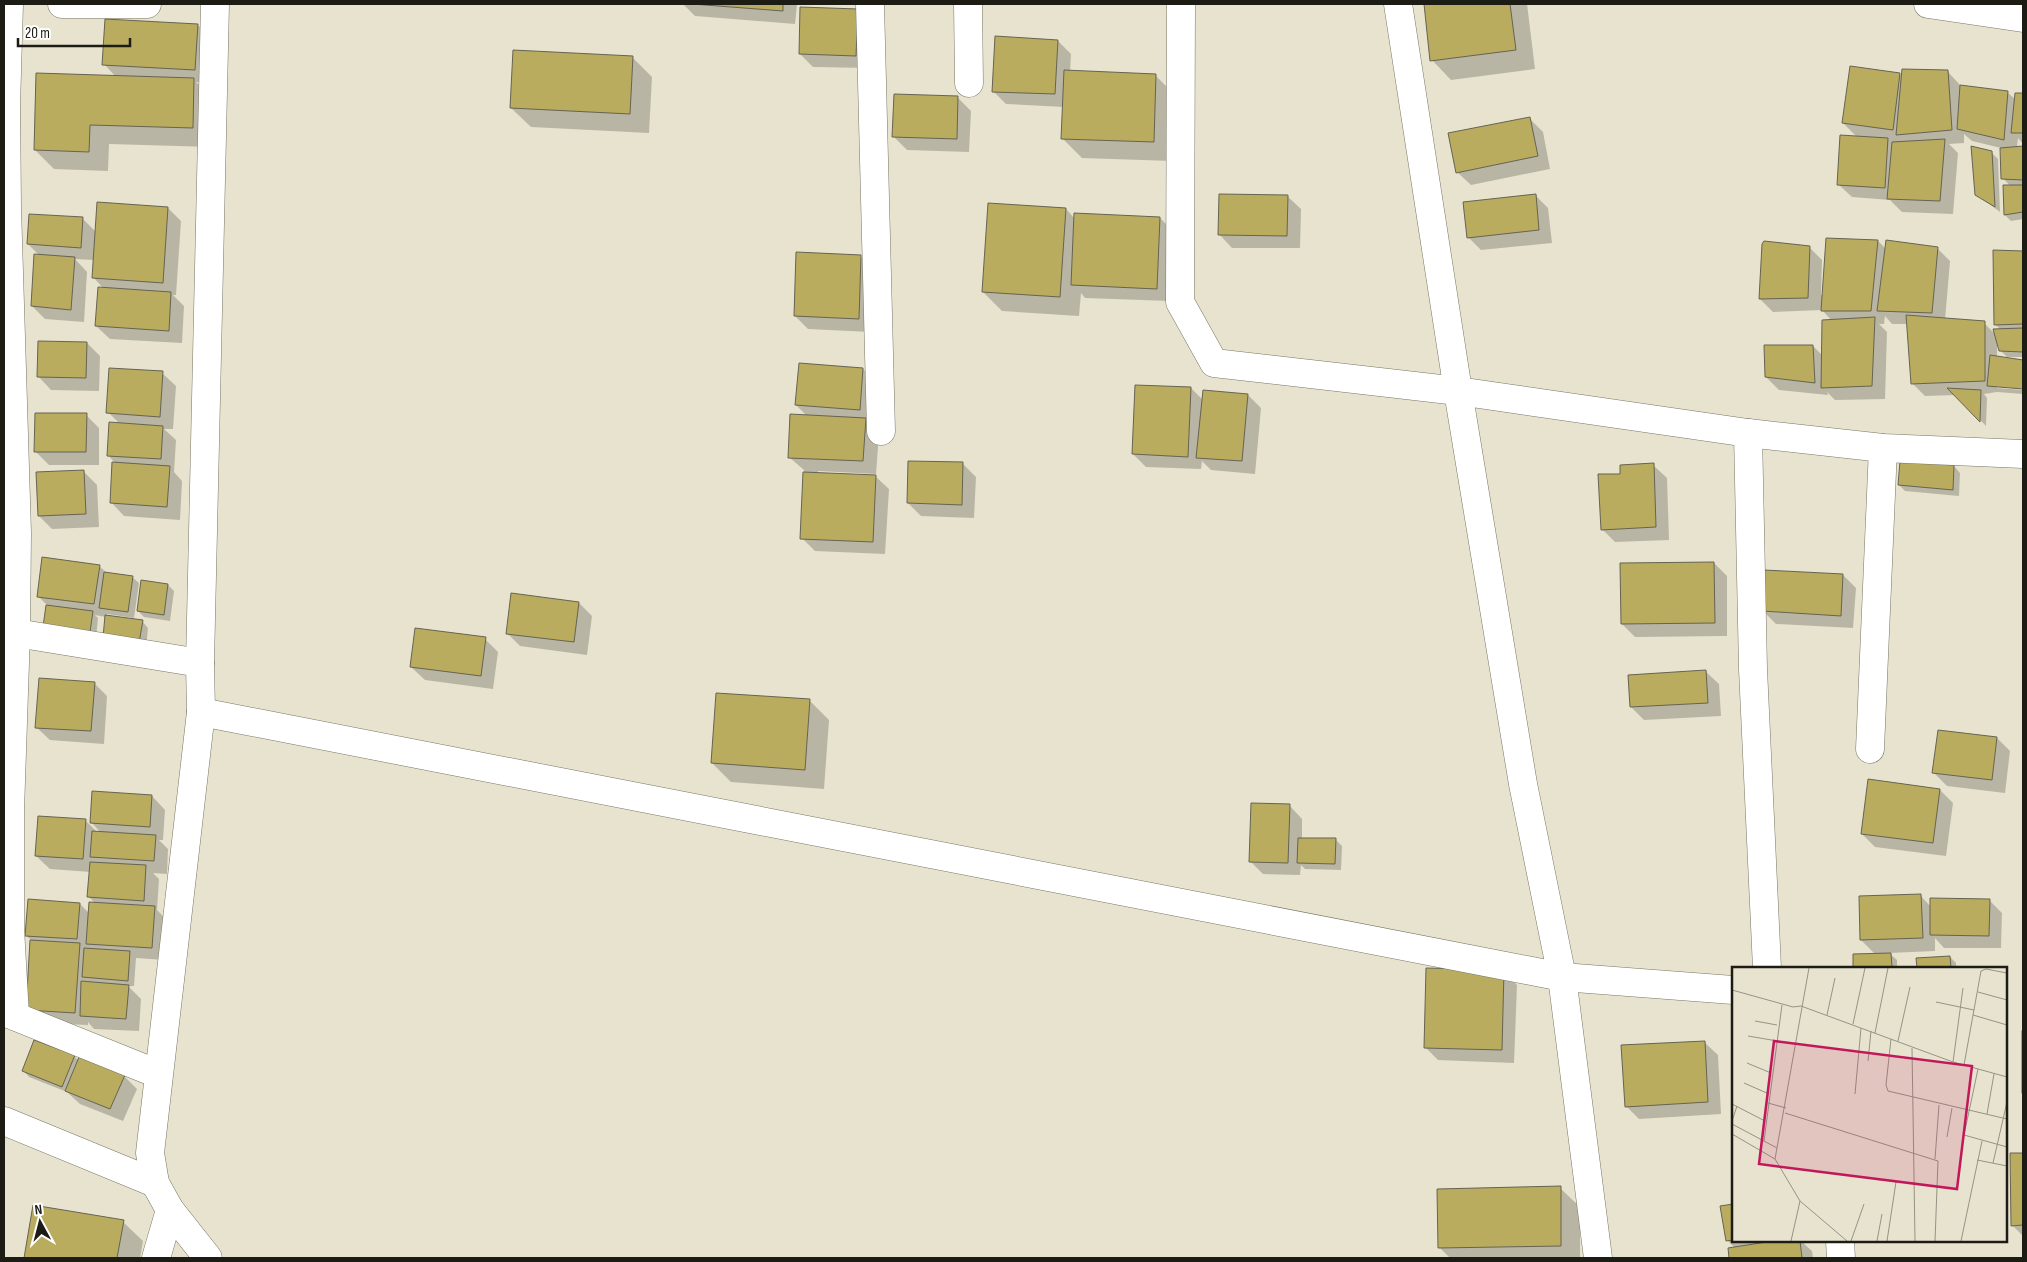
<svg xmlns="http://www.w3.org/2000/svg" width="2027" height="1262" viewBox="0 0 2027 1262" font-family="'Sofia Sans Condensed',sans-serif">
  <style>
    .shadow { fill: #0003 }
    .building { fill: #b9ac5f; stroke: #666351 }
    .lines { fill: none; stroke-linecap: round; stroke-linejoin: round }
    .minor-casing { stroke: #797664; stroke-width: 29 }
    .minor { stroke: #fff; stroke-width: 28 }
    .inset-road { fill: none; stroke: #969384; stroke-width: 1 }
    .view { fill: #c2185b; fill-opacity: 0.15; stroke: #c2185b; stroke-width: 2.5 }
    .inset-edge { fill: none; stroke: #1d1c14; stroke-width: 2.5 }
  </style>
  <rect width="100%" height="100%" fill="#e7e3cf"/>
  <g class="shadow">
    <polygon points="683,4 797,4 795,24 695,16"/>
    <polygon points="1425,4 1527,4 1535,69 1451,80 1432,60"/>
    <polygon points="857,10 869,68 813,67 800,54"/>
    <polygon points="198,25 211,38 208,83 196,82 213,98 212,147 109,144 108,171 54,169 35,150 116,77 104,64"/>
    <polygon points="1058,41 1071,54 1070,72 1155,75 1175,95 1172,161 1082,158 1062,138 1064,107 1006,104 993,91"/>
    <polygon points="632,57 652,77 649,133 531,127 511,108"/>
    <polygon points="1948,72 1961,86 2007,92 2016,100 2016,94 2023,94 2023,144 2018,138 2017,147 2023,147 2023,219 2011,221 2005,215 2005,187 2011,187 2003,178 2001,148 1972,141 1964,134 1964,143 1949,144 1958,153 1953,214 1902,212 1890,200 1852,197 1838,184 1858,138 1843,123 1900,74 1902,77"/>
    <polygon points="958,98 971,111 969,152 907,150 894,137"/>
    <polygon points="1530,119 1543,132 1550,169 1471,185 1457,172"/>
    <polygon points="1991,152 1998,159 2000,212 1976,194"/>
    <polygon points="1535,195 1548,208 1552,243 1481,250 1468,237"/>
    <polygon points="1287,196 1301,209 1300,248 1232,248 1219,234"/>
    <polygon points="168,208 181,221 176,295 173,295 184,306 182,343 110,339 96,326 104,289 93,277 94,260 75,259 87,272 84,322 45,319 32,306 40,256 28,244 82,218 96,232"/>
    <polygon points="1066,209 1075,219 1160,218 1173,231 1170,301 1085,298 1081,293 1079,316 1002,311 983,292"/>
    <polygon points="1827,239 1878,241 1886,249 1937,248 1950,261 1945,320 1984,323 1996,335 2001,330 1995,324 1994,251 2023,253 2023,357 2007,357 2000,350 1997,342 1997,357 2023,361 2023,388 1997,386 1997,388 2023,390 2023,394 1997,392 1984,394 1987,398 1986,426 1956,395 1925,396 1912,383 1908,324 1892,324 1885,316 1884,324 1879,324 1887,332 1885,399 1835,400 1827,392 1828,395 1779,390 1766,377 1813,346 1823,356 1832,321 1822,310 1773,312 1760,299 1809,247 1822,260 1821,295 1823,295"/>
    <polygon points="860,256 874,269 871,332 808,329 795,316"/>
    <polygon points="87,343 100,356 99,391 51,390 38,376"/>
    <polygon points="863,369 876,382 879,433 876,474 818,471 818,474 875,476 889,489 885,554 815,551 802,538 804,470 789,457 808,417 796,405"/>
    <polygon points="162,373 176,386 173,429 164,429 176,440 174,472 182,481 180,520 124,516 111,502 116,464 108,455 120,424 108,412"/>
    <polygon points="1191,388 1203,400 1248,395 1261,408 1255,474 1211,470 1202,461 1201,469 1146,467 1133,454"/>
    <polygon points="86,415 99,428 99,465 49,465 36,452"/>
    <polygon points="963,464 976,477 974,518 921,516 908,503"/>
    <polygon points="1653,465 1667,478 1669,540 1615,542 1602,529 1621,475"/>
    <polygon points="1954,466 1960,473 1959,496 1905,491 1899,485"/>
    <polygon points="84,472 97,485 99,527 52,529 39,516"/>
    <polygon points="1714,563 1727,576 1727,636 1635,637 1622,624"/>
    <polygon points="99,566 107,573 132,577 139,583 134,618 107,614 107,617 142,621 148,628 146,649 106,617 95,615 98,618 96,638 47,605 38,596"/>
    <polygon points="1843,575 1856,588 1853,628 1776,624 1763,611"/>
    <polygon points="143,582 168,585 174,591 170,621 144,617 138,611"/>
    <polygon points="579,603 592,616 587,655 520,646 507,633"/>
    <polygon points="485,639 498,652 493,689 425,680 411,667"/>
    <polygon points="1705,671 1719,684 1721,716 1644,720 1631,707"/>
    <polygon points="94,683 107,696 104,744 50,740 36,727"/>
    <polygon points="810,701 829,720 824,789 731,782 712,763"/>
    <polygon points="1997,738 2010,751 2005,793 1947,786 1934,773"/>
    <polygon points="1940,790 1953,803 1946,856 1875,847 1862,834"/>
    <polygon points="152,796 165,810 163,840 159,840 168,849 167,874 153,873 159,879 157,910 167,920 165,960 136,958 134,986 128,986 141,999 139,1031 94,1029 88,1022 88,1025 40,1023 27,1010 32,941 26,935 80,904 90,914 96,904 89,897 91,872 50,869 36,856 85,820 97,832 101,833 92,823"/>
    <polygon points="1289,805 1302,819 1302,839 1336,840 1342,846 1341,870 1305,869 1301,865 1300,875 1263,874 1250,861"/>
    <polygon points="1920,895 1931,907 1989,900 2002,913 2001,948 1944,948 1935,938 1935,951 1889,953 1897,960 1897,968 1854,968 1854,956 1876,955 1861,940"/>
    <polygon points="1950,957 1956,963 1956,968 1918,968 1917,959"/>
    <polygon points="1504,972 1517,985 1514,1063 1438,1060 1425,1047"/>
    <polygon points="1704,1042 1718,1055 1721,1114 1639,1119 1626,1106"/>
    <polygon points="74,1056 79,1061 124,1076 137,1089 123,1121 80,1104 67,1092 29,1077 23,1070"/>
    <polygon points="2011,1154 2023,1154 2023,1236 2012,1225"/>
    <polygon points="1560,1188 1580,1207 1580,1258 1450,1258 1439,1247"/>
    <polygon points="1733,1205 1733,1241 1766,1241 1767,1243 1801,1241 1812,1251 1813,1258 1731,1258 1729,1249 1735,1248 1727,1240 1722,1207"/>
    <polygon points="34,1206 123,1222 143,1241 140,1258 25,1258"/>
  </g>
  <g class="building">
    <polygon points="692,4 783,4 783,11"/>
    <polygon points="1424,4 1510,4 1516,50 1430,61"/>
    <polygon points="800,7 858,9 856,56 799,54"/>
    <polygon points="105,19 198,24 195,70 102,65"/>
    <polygon points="995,36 1058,40 1055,94 992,92"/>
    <polygon points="513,50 633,56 630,114 510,108"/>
    <polygon points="1850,66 1900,73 1893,130 1842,123"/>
    <polygon points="1902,69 1948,70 1952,130 1896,135"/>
    <polygon points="1064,70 1156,74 1154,142 1061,139"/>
    <polygon points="36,73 194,78 193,128 90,125 89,152 34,150"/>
    <polygon points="1960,85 2008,91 2004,140 1957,129"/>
    <polygon points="2015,93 2023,93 2023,133 2011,133"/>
    <polygon points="894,94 958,96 957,139 892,137"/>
    <polygon points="1530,117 1538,156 1456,173 1448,133"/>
    <polygon points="1840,135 1888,138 1885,188 1837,185"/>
    <polygon points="1945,139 1940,201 1887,199 1892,142"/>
    <polygon points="1971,146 1992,151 1995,207 1975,195"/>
    <polygon points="2023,146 2023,180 2001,179 2000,148"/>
    <polygon points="2003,185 2023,185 2023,212 2004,215"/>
    <polygon points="1219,194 1288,195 1287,236 1218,235"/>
    <polygon points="1536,194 1539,230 1467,238 1463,202"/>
    <polygon points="97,202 168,207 163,283 92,278"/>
    <polygon points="988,203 1066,208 1060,297 982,292"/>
    <polygon points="1074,213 1160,217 1157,289 1071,285"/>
    <polygon points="29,214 83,217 81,248 27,244"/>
    <polygon points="1826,238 1878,240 1871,311 1821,311"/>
    <polygon points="1886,240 1938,247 1932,313 1877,311"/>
    <polygon points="1764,241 1810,246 1808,298 1759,299 1762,244"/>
    <polygon points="1993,250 2023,251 2023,324 1994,325"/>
    <polygon points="796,252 861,255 859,319 794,316"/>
    <polygon points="34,254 75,257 71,310 31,306"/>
    <polygon points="98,287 171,292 169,331 95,326"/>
    <polygon points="1906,315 1985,321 1985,381 1911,384"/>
    <polygon points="1875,317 1872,386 1821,388 1822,320"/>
    <polygon points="2023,328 2023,352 1999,351 1993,329"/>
    <polygon points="38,341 87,342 86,378 37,377"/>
    <polygon points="1764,345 1813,345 1815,383 1765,377"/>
    <polygon points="1990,355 2023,360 2023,389 1987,386"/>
    <polygon points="799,363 863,368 860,410 795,405"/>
    <polygon points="109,368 163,371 160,417 106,413"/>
    <polygon points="1135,385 1191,387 1188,457 1132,454"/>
    <polygon points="1947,388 1981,390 1980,422"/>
    <polygon points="1203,390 1248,394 1242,461 1196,458"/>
    <polygon points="35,413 87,413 86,452 34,452"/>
    <polygon points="790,414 866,418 863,461 788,458"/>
    <polygon points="109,422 163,426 161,459 107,456"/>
    <polygon points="908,461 963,462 962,505 907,503"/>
    <polygon points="1900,461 1954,465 1953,490 1898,485"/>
    <polygon points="112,462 170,466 167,507 110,503"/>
    <polygon points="1654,463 1656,527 1601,530 1598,474 1620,474 1620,465"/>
    <polygon points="84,470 86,514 38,516 36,472"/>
    <polygon points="803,472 876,475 873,542 800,539"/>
    <polygon points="42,557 100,565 94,604 37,597"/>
    <polygon points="1714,562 1715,623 1621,624 1620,563"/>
    <polygon points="1764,570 1843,574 1841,616 1762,611"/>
    <polygon points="104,572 133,576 128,612 99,608"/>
    <polygon points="141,580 168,584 164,615 137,611"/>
    <polygon points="511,593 579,602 574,642 506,634"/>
    <polygon points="46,605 93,611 90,632 43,627"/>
    <polygon points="105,615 143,620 139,643 103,638"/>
    <polygon points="415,628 486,637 481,676 410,667"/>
    <polygon points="1706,670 1708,703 1630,707 1628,675"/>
    <polygon points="39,678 95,682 91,731 35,728"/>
    <polygon points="716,693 810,699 805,770 711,763"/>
    <polygon points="1938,730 1997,737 1992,780 1932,773"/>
    <polygon points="1868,779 1940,789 1933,843 1861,834"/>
    <polygon points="92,791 152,795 150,827 90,823"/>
    <polygon points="1251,803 1290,804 1288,863 1249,862"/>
    <polygon points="38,816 86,819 83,859 35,856"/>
    <polygon points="92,831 156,835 154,861 90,857"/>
    <polygon points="1298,838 1336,838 1335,864 1297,863"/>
    <polygon points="90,862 146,865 144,901 87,897"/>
    <polygon points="1921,894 1923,938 1860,940 1859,896"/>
    <polygon points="1930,898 1990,899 1989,936 1930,935"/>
    <polygon points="28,899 80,903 77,939 25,936"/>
    <polygon points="89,902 155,906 152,948 86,944"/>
    <polygon points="30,940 80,943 75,1013 26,1010"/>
    <polygon points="84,948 130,951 128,981 82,977"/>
    <polygon points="1891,953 1892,968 1853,968 1853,954"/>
    <polygon points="1950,956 1951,968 1917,968 1916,958"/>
    <polygon points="1426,968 1504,970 1502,1050 1424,1048"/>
    <polygon points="81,981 129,985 126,1019 80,1016"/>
    <rect x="2022" y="1031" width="1" height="62"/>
    <polygon points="34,1040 75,1055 62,1087 22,1071"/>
    <polygon points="1705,1041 1708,1102 1625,1107 1621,1045"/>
    <polygon points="79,1057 125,1075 110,1109 65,1091"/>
    <polygon points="2010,1153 2023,1153 2023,1225 2011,1226"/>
    <polygon points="1561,1186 1561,1246 1438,1248 1437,1189"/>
    <polygon points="1733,1204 1733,1240 1726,1241 1720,1206"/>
    <polygon points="33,1205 124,1220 117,1258 24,1258"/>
    <polygon points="1773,1241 1800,1241 1802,1258 1729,1258 1728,1248"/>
  </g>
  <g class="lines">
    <defs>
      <g id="minor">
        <polyline points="9,4 6,106 7,207 17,533 16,633 10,811 10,928 15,1016"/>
        <polyline points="62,4 147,4"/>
        <polyline points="870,4 881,431"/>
        <polyline points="968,4 969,83"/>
        <polyline points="1181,4 1180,302 1214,363 1458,391 1748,433 1883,448 2023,454"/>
        <polyline points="1398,4 1458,391 1523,784 1562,977 1598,1258"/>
        <polyline points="1928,4 2023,18"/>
        <polyline points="1748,433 1753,669 1767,968"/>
        <polyline points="16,633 200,663"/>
        <polyline points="201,712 1562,977 1733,990"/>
        <polyline points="1870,749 1883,448"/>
        <polyline points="4,1012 158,1074"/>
        <polyline points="4,1121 155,1183"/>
        <polyline points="1840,1241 1841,1258"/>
        <polyline points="156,1258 170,1210"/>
        <polyline points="208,1258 170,1210 155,1183 150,1153 201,712 200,663 215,4"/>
      </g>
    </defs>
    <use href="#minor" class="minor-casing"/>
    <use href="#minor" class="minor"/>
  </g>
  <g transform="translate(1732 967)">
    <rect width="275" height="275" fill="#e7e3cf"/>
    <path class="inset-road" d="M77,1L43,192L68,234L115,274M0,23L61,40L69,39L221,95L275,110M246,25L275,33M204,35L242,43M95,48L103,11M241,48L275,58M23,54L45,58M121,57L133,1M143,66L156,1M16,69L63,77M159,72L154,118L156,124L275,152M166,74L178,20M180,81L183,274M136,94L139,64M221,95L231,21M15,96L39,106M232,98L249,4L254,2L275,6M246,102L232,168L275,180M12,116L37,127M123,127L129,61M36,136L54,141M0,137L33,154M53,146L206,194L203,274M255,147L262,107M0,154L5,139M0,157L45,181M0,167L43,192M215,170L220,141M32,174L50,38M203,192L207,138M245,193L275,199M261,196L275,135M59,274L68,234M119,274L132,237M145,274L150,247M155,274L164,215M229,274L250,174"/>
    <path class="view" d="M42,74L240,99L225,222L27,197Z"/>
    <rect width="275" height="275" class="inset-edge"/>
  </g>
  <rect width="2027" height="1262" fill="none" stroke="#1d1c14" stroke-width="10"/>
  <g transform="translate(40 1222) rotate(353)" stroke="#ffffff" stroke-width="4" paint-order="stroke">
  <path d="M0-4L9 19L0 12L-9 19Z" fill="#1d1c14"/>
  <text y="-8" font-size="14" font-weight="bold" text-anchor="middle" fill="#1d1c14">N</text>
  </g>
  <path d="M18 38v8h112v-8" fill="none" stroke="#1d1c14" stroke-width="2.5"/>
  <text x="25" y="38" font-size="15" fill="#1d1c14" stroke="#ffffff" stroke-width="4" paint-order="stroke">20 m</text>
</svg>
